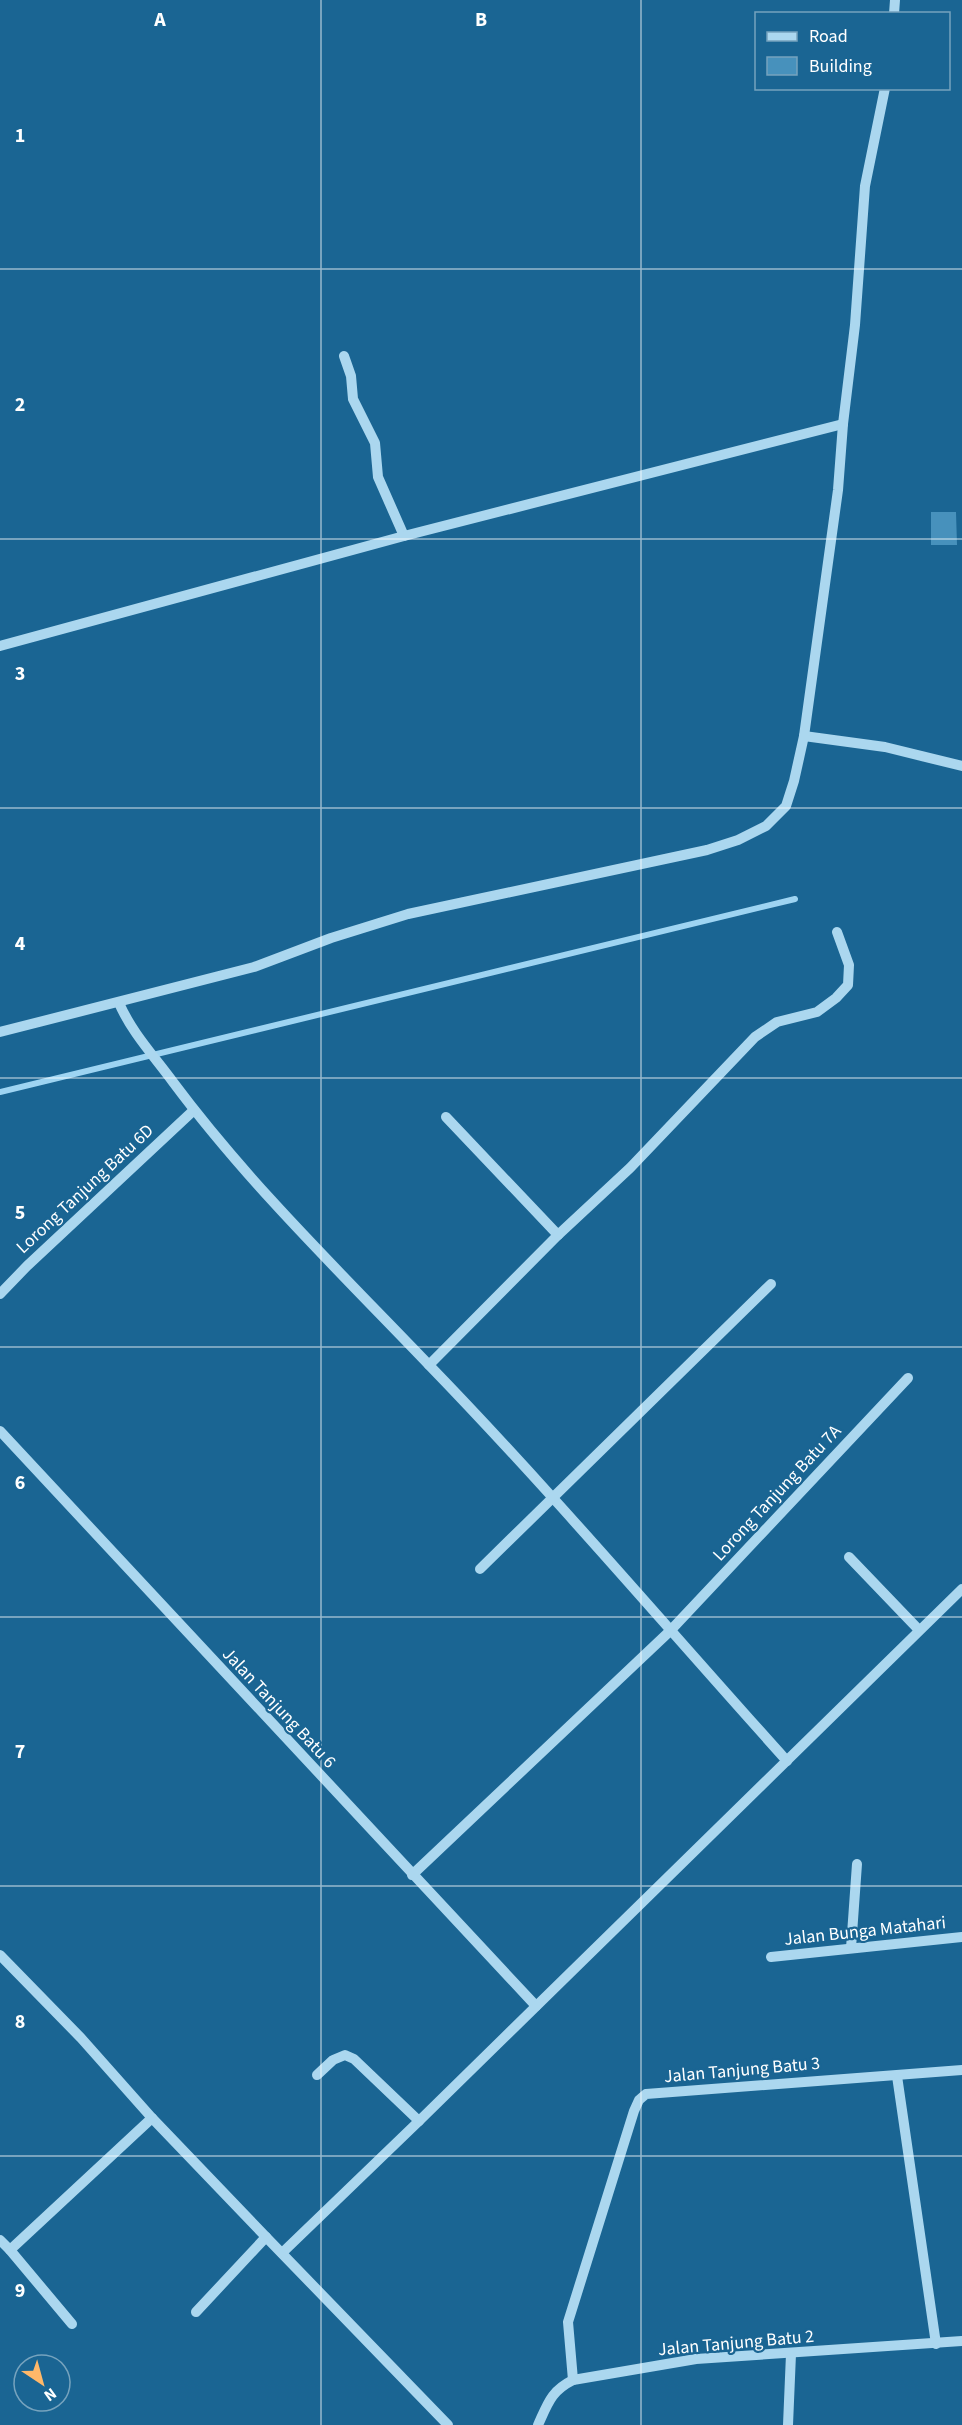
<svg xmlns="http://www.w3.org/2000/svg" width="962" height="2425" viewBox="0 0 962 2425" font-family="'Source Sans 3',sans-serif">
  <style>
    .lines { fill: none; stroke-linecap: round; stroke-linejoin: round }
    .stream { stroke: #9ed4f2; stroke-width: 6 }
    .building { fill: #4791bc }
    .minor { stroke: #abd7ef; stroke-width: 10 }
    .grid { fill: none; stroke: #fff; stroke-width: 1.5; stroke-opacity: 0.55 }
    .labels { text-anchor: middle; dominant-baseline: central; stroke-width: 4.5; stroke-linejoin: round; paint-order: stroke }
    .street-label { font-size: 18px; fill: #fff; stroke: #1a6593 }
    .grid-label { font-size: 20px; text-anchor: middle; font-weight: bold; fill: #fff; stroke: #1a6593; stroke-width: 4.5; stroke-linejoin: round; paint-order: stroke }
  </style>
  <rect width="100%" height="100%" fill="#1a6593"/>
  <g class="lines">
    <polyline class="stream" points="0,1092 795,899"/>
  </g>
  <polygon class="building" points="931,512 956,512 957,545 931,545"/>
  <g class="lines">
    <g class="minor">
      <polyline points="894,14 895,0"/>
      <polyline points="344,356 351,376 353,399 375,443 378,477 404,536"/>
      <polyline points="0,646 404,536 843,424"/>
      <polyline points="804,736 885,747 962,766"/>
      <path d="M119,1003C132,1033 154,1056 173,1082C249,1184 341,1273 429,1365C553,1493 668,1629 787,1761"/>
      <polyline points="0,1032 254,967 331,938 408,914 707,850 738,840 766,826 786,806 794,781 804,736 838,490 843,424 855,325 865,186 885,88"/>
      <polyline points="446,1117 558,1235"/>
      <polyline points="0,1294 27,1266 194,1110"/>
      <polyline points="429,1365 558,1235 630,1168 755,1037 777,1022 817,1012 836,998 848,985 849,965 837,932"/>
      <polyline points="0,1431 536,2006"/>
      <polyline points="849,1557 919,1630"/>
      <polyline points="480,1569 771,1284"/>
      <polyline points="412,1875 670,1631 908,1378"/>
      <polyline points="851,1948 857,1864"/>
      <polyline points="0,1955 81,2038 152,2118 266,2237 448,2425"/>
      <polyline points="771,1957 962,1937"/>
      <polyline points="317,2075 333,2060 345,2055 354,2059 419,2121"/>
      <polyline points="897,2076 936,2344"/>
      <polyline points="0,2240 10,2250 152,2118"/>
      <polyline points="10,2250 72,2324"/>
      <polyline points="282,2253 419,2121 962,1589"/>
      <polyline points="196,2312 266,2237"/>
      <polyline points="573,2380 568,2322 634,2111 639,2100 646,2094 962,2070"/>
      <path d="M538,2425C548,2403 551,2391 573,2380L696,2359L962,2341"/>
      <polyline points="788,2425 791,2354"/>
    </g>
  </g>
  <path class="grid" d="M321,0V2425M641,0V2425M0,269H962M0,539H962M0,808H962M0,1078H962M0,1347H962M0,1617H962M0,1886H962M0,2156H962"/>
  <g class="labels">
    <g class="street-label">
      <text transform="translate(85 1189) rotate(-43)">Lorong Tanjung Batu 6D</text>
      <text transform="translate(777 1493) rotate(-47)">Lorong Tanjung Batu 7A</text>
      <text transform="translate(279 1708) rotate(47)">Jalan Tanjung Batu 6</text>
      <text transform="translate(865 1931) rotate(-6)">Jalan Bunga Matahari</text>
      <text transform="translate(742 2070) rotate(-5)">Jalan Tanjung Batu 3</text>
      <text transform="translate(736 2343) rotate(-5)">Jalan Tanjung Batu 2</text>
    </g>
  </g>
  <g class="grid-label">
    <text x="160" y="26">A</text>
    <text x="481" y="26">B</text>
    <text x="20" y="142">1</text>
    <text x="20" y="411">2</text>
    <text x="20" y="680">3</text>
    <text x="20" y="950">4</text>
    <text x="20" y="1219">5</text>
    <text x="20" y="1489">6</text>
    <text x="20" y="1758">7</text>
    <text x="20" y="2028">8</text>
    <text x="20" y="2297">9</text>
  </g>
  <rect x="755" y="12" width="195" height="78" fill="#1a6593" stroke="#76a3be" stroke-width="1.5"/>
  <rect x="767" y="32" width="30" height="9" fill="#abd7ef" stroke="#76a3be" stroke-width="1.5"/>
  <text x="809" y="42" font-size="18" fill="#ffffff">Road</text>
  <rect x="767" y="57" width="30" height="18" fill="#4791bc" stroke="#76a3be" stroke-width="1.5"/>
  <text x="809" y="72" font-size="18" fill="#ffffff">Building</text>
  <g transform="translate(42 2383) rotate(144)"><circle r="28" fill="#1a6593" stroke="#76a3be" stroke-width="1.5"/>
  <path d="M0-4.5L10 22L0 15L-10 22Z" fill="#ffb869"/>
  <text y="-9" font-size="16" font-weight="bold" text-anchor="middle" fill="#ffffff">N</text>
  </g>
</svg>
